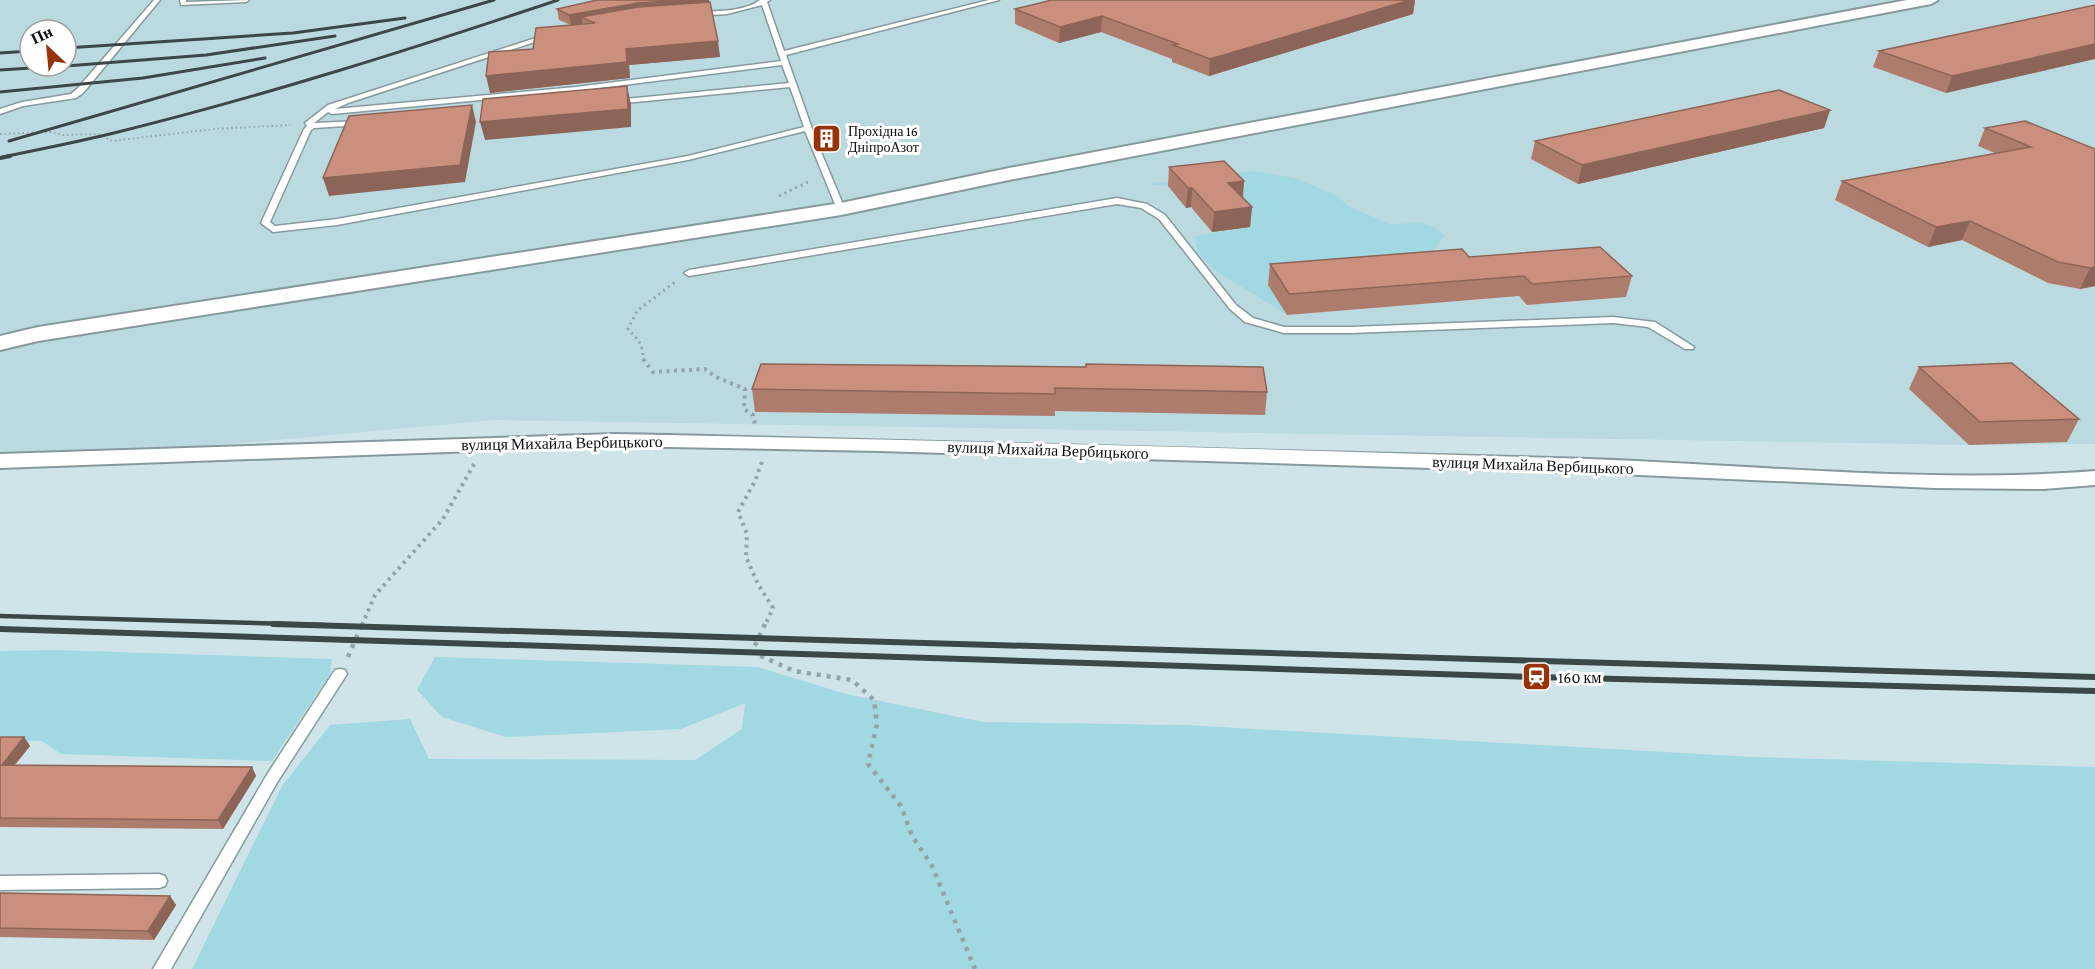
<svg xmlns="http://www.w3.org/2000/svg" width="2095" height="969" viewBox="0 0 2095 969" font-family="'Crimson Pro',serif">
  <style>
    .built { fill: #bbdae0; fill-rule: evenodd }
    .green { fill: #a2d8e1 }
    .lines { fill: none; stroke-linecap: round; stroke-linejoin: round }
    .service-casing { stroke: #869a9e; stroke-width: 3 }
    .minor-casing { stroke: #869a9e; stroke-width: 4 }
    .tertiary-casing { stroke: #869a9e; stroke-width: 4 }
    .path-far3 { stroke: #93a4a7; stroke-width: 2; stroke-dasharray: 1.5 3; stroke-linecap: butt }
    .path-far2 { stroke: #93a4a7; stroke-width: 3; stroke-dasharray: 2 4; stroke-linecap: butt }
    .path-far1 { stroke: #93a4a7; stroke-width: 4; stroke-dasharray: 3 4.5; stroke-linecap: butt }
    .path { stroke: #93a4a7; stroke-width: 4.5; stroke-dasharray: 4 6; stroke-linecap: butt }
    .service { fill: #fff; fill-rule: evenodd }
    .minor { fill: #fff; fill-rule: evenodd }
    .tertiary { fill: #fff; fill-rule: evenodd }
    .rail-far3 { stroke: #3c4749; stroke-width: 3 }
    .rail-far2 { stroke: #3c4749; stroke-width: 4 }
    .rail-far1 { stroke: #3c4749; stroke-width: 4.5 }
    .rail { stroke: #3c4749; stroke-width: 6 }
    .wall { fill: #ae7c6c }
    .shaded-wall { fill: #8d6558 }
    .building { fill: #ca907d; stroke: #8d6558; stroke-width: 1.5 }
    .labels { text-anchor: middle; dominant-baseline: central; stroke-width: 6; stroke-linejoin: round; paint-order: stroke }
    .far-poi-label { font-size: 14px; fill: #091012; stroke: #fff; text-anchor: start }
    .street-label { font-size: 16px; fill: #091012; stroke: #fff }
    .poi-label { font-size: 16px; fill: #091012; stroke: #fff; text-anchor: start }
  </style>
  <rect width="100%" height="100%" fill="#cfe4e8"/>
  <path class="built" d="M0,0H2095V444L1969,445L495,420L0,465ZM30,30H66V66H30Z"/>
  <g class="green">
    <polygon points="1255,171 1294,178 1336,195 1348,206 1390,224 1420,223 1434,227 1445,236 1424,262 1287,315 1216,271 1197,252 1195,236 1250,227 1223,180 1168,186 1146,184"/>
    <polygon points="57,650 332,659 330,674 272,761 61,754 42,741 0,741 0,651"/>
    <polygon points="435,657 758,667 846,694 983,722 1185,725 1753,757 2095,767 2095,969 192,969 282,786 330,725 410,719 429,759 695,760 742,729 745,703 681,729 506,737 442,717 417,690"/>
  </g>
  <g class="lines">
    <defs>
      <g id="service">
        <polygon points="154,0 160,0 83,93 76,98 23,106 0,114 0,109 22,102 71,94 77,89"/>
        <polygon points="180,0 186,0 186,2 249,0 246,2 181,5"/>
        <path d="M760,0H770L767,2L784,51L989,0H999L786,55L816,140L845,209L844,211L837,209L805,131L688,160L337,225L273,232L261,223L304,129L307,126L305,123L328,105L548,34L551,36L550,37L348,103L335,109L576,87L781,61L762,5L727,14L696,16L693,14L696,12C716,11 744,12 760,0ZM782,65L789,83L615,100L611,102L615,104L790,87L804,127L688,156L337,219L275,226L270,222L311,130L314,128L361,125L365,123L361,121L314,123L328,112L332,114L576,91Z"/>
        <polygon points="1117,198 1147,204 1165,215 1236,305 1253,318 1284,327 1351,327 1613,317 1655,322 1694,347 1693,349 1685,349 1648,327 1613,323 1351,333 1284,333 1245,322 1230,309 1159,219 1141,208 1117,204 689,276 684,273 689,270"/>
        <polygon points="340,669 345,670 347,674 278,781 171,969 153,969 268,773 335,670"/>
        <polygon points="159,874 165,876 167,881 165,886 159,888 0,890 0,876"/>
      </g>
      <path id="minor" d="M615,434C940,440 1265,449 1589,459C1756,465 1929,484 2095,471V485L2043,489L1934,488L1594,473L879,451L615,446L0,468V454Z"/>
      <polygon id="tertiary" points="1907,0 1938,0 1931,4 1009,180 841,215 38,341 0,350 0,336 38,327 841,203 1009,168"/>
    </defs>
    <use href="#service" class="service-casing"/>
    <use href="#minor" class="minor-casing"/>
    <use href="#tertiary" class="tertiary-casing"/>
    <polyline class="path-far3" points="0,134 50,132 64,135 99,134 112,141 214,129 290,125"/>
    <g class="path-far2">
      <polyline points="779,196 810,181"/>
      <path d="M644,361C641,343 642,344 628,329L637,311L675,282"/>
    </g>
    <g class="path-far1">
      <polyline points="643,359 653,372 705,369 716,377 745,389 744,409 753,415 755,424"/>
      <polyline points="762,462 755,481 738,512 747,534 746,557 758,584 773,608 765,625"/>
      <polyline points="362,625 375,595 443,519 474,464"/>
    </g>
    <g class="path">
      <polyline points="765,624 752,652 794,671 852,680 874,700 877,724 868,764 901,806 912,836 932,866 975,969"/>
      <polyline points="348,657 362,624"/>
    </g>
    <use href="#service" class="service"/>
    <use href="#minor" class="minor"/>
    <use href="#tertiary" class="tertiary"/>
    <g class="rail-far3">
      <polyline points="66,48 293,33 405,18"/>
      <polyline points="0,53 30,51"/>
      <polyline points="66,66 206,55 335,36"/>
      <polyline points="0,70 62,66"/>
      <polyline points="0,92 143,78 265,58"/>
      <polyline points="9,141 494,0"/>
      <path d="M3,157C40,149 78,142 114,133C264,96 412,49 558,0"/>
    </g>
    <polyline class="rail-far2" points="0,158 10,156"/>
    <polyline class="rail-far1" points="0,616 324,625"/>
    <g class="rail">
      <polyline points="273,624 2095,677"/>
      <polyline points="0,629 1537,677 2095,691"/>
    </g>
  </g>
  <g class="wall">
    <polygon points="1052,0 1415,0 1413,14 1209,76 1172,62 1172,59 1101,32 1059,43 1015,24 1015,9"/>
    <polygon points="709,2 720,57 629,65 630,78 490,93 533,49 571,25 559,20 557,9"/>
    <polygon points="2095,5 1946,93 1873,67 1879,51"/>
    <polygon points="1830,110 1824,128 1578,184 1531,159 1535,141"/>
    <polygon points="1985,128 2095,149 2095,286 2080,289 2048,283 1962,240 1928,247 1835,200 1842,181 1995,153 1978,146"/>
    <polygon points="1169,167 1244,181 1243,198 1252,207 1250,227 1212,232 1191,207 1186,208 1168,186"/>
    <polygon points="1469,257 1632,276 1626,297 1527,305 1519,296 1287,315 1268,285 1270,264"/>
    <polygon points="761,364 1267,392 1265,415 1055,411 1055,416 755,412 752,389"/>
    <polygon points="1919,367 2079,419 2067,442 1969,445 1909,389"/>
    <polygon points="0,737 24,737 30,746 15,765 252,767 256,776 223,829 0,827"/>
    <polygon points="0,893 170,896 176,905 154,940 0,937"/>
  </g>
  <g class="shaded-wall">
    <polygon points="685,0 709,0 710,9 581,17 583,24 571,26 569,15 638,3"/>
    <polygon points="1410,0 1415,0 1413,14 1209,76 1210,59"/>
    <polygon points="1102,16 1101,32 1059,43 1060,27"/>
    <polygon points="718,41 720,57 629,65 630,78 490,93 486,76 626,49"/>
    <polygon points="2095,44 2095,59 1946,93 1952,76"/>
    <polygon points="627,86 631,104 631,127 485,140 480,122"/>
    <polygon points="472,105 476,122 465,182 329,196 323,178"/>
    <polygon points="1830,110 1824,128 1578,184 1582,165"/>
    <polygon points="1244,181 1242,200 1228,183"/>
    <polygon points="1188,188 1192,188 1191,207 1186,208"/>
    <polygon points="1252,207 1250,227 1212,232 1214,212"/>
    <polygon points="1970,221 1962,240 1928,247 1936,227"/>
    <polygon points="2095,267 2095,286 2080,289 2090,268"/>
    <polygon points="24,737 30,746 8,773 2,765"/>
    <polygon points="252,767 256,776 223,829 218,820"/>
    <polygon points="170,896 176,905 154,940 148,931"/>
  </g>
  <g class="building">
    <polygon points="597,0 685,0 638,3 569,15 557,9"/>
    <polygon points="1052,0 1410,0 1210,59 1173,45 1178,44 1102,16 1060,27 1015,9"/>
    <polygon points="710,2 718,41 626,49 627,62 486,76 489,52 533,49 536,28 595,23 581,17 638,7"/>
    <polygon points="2095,5 2095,44 1952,76 1879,51"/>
    <polygon points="627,86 628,109 480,122 483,99"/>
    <polygon points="1779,90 1830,110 1582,165 1535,141"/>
    <polygon points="472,105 460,165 323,178 349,116"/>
    <polygon points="2025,121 2095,149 2095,267 2090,268 2058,262 1970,221 1936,227 1842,181 2031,147 1985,128"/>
    <polygon points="1224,161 1244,181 1228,183 1252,207 1214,212 1192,188 1188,188 1169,167"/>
    <polygon points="1600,247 1632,276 1532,284 1524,276 1289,294 1270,264 1462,249 1469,257"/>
    <polygon points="2012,363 2079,419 1980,422 1919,367"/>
    <polygon points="761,364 1086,367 1086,364 1263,367 1267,392 1055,388 1055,394 752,389"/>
    <polygon points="0,737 24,737 2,765 252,767 218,820 0,818"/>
    <polygon points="0,893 170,896 148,931 0,928"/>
  </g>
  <defs>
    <symbol id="building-square" viewBox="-11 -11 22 22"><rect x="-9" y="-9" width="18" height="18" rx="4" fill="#983209" stroke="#fff"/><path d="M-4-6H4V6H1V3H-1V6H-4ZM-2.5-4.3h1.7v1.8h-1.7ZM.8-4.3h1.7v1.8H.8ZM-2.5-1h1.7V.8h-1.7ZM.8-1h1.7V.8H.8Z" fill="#fff"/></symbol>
    <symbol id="station-square" viewBox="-11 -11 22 22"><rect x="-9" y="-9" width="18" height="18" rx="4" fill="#983209" stroke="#fff"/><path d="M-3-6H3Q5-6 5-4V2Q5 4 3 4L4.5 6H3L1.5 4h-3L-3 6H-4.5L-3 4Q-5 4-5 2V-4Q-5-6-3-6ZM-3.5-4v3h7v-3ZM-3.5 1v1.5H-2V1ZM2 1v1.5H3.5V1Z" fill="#fff"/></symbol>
  </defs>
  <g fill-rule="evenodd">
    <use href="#building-square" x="810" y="122" width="33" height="33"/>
    <use href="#station-square" x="1520" y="660" width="33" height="33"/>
  </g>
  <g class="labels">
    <g class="far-poi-label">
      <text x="848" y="131">Прохідна 16<tspan x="848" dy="16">ДніпроАзот</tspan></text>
    </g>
    <g class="street-label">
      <text transform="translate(562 443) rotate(-1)">вулиця Михайла Вербицького</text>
      <text transform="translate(1048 450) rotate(2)">вулиця Михайла Вербицького</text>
      <text transform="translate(1533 465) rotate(2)">вулиця Михайла Вербицького</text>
    </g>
    <g class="poi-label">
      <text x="1558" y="677">160 км</text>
    </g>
  </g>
  <g transform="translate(48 48) rotate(334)"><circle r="28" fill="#ffffff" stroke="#9d9fa0" stroke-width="1.5"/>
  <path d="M0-4.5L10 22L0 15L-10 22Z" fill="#983209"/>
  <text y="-9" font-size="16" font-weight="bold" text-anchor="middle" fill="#091012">Пн</text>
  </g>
</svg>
